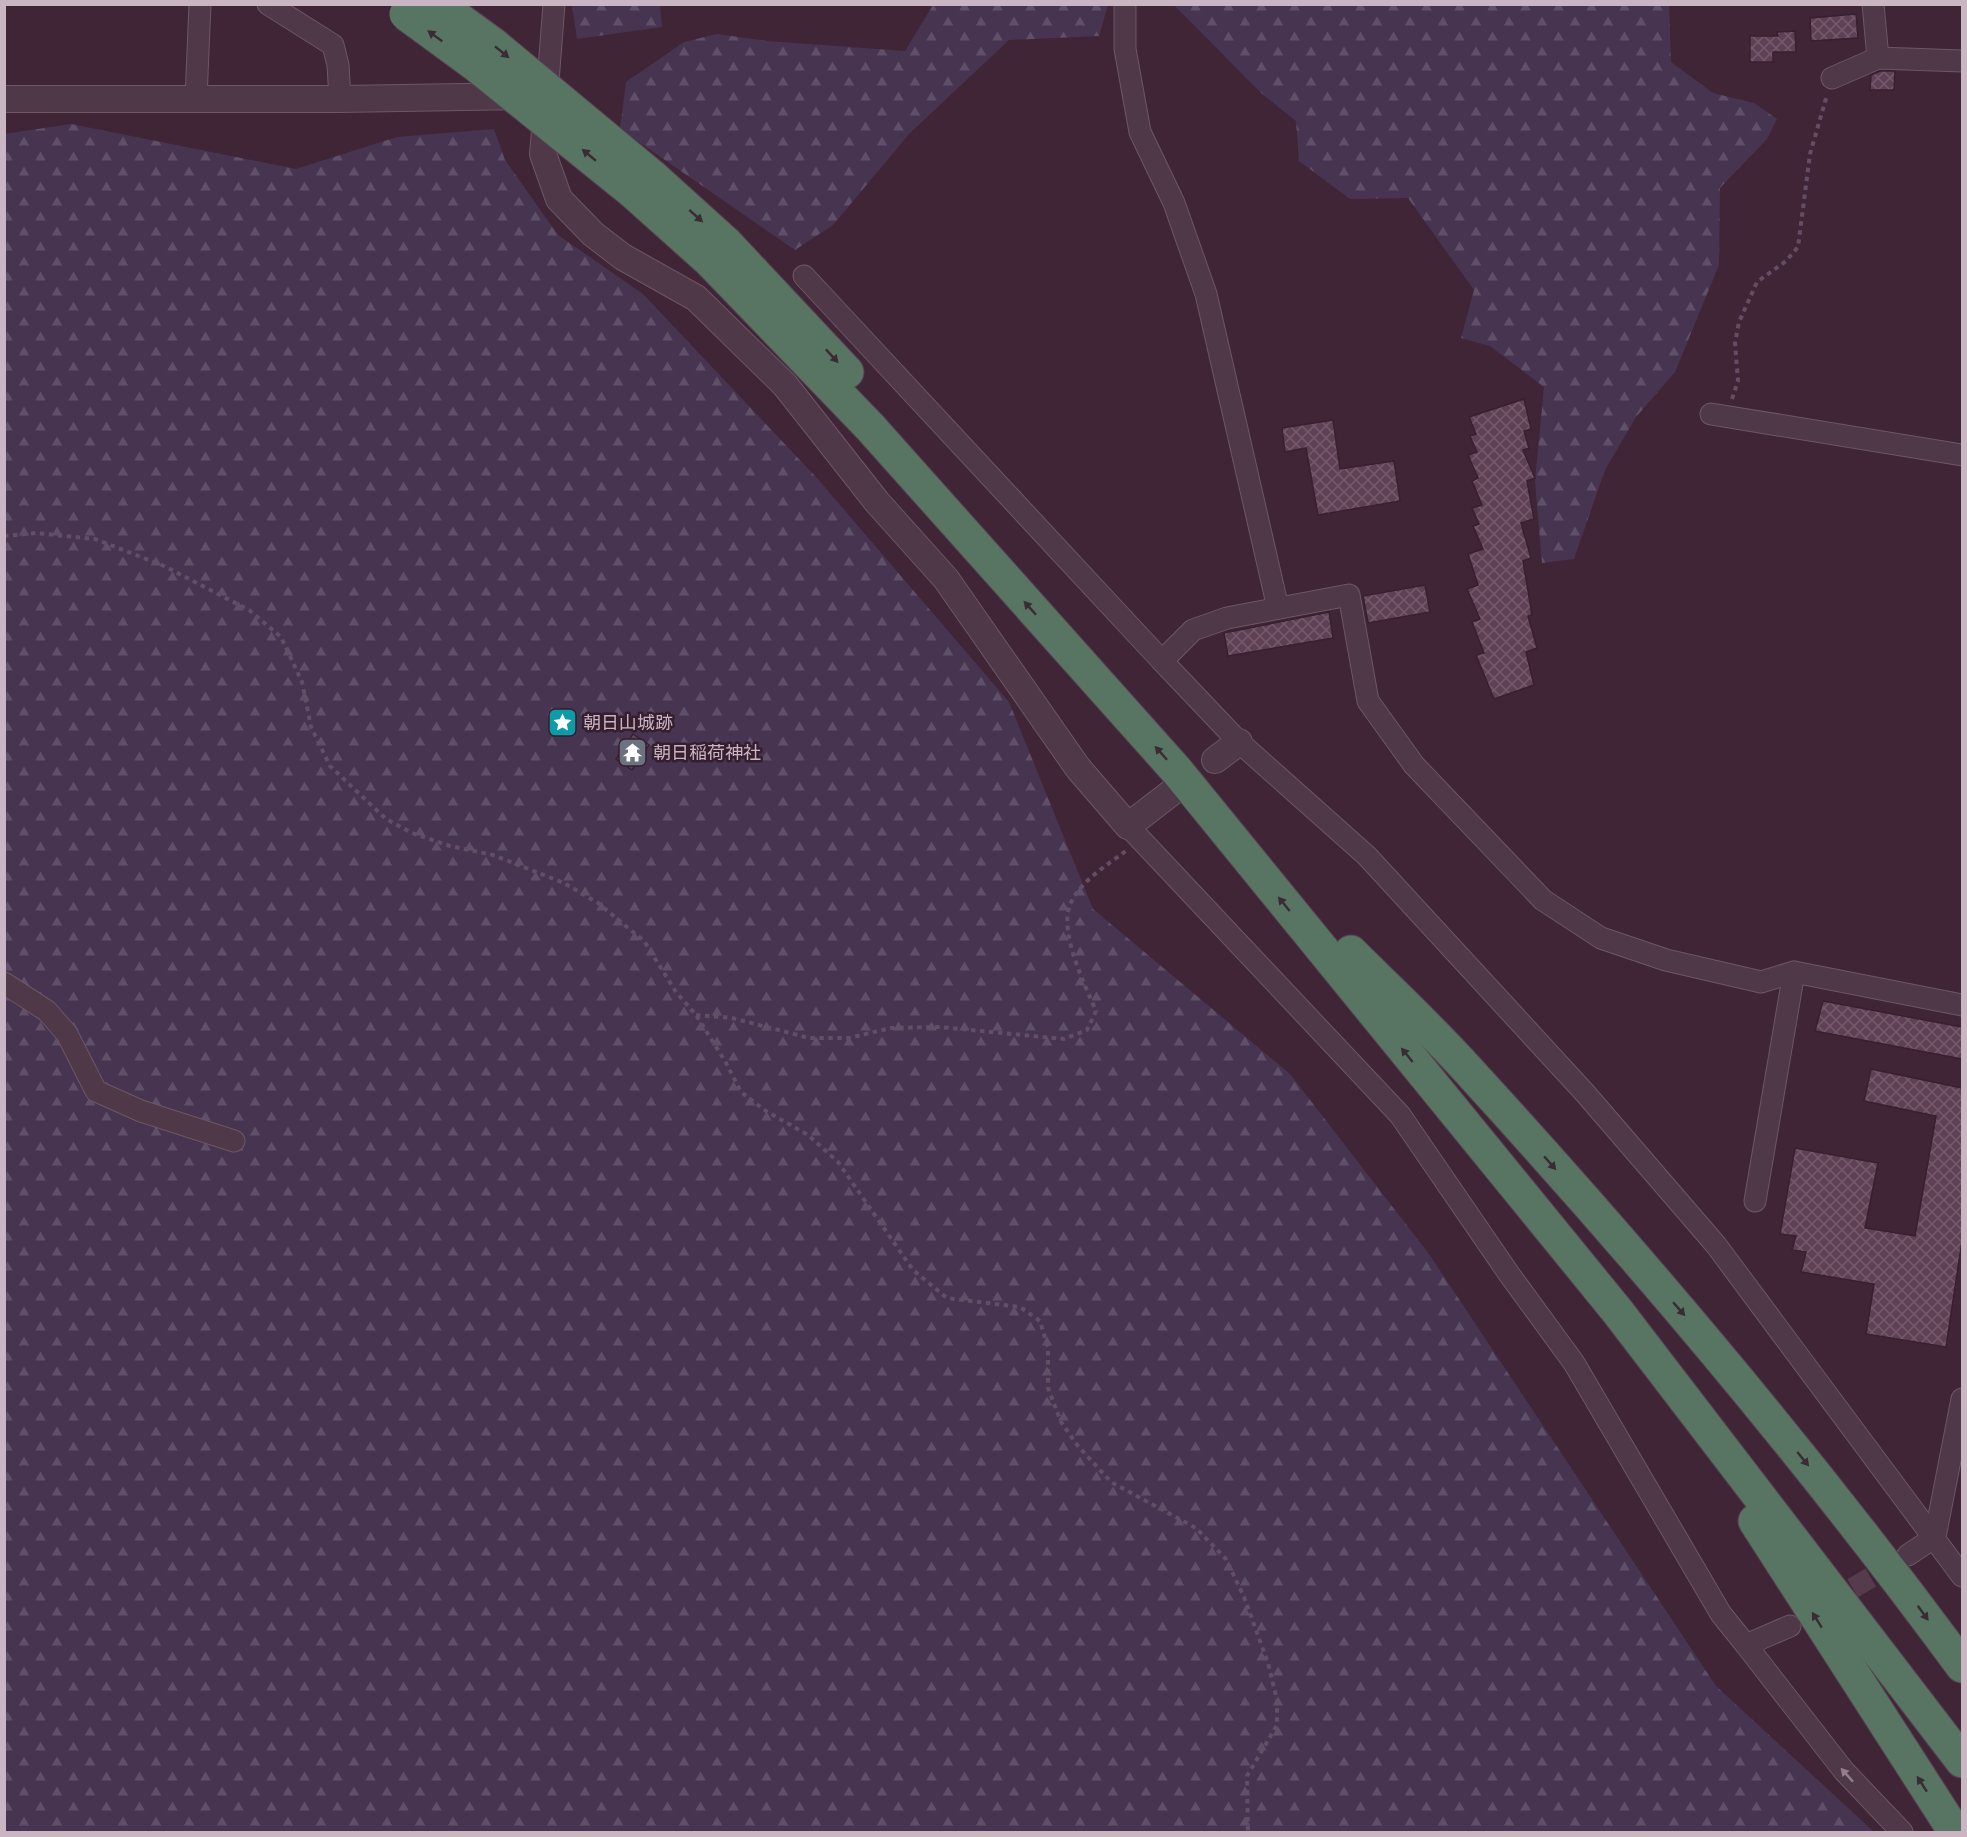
<svg xmlns="http://www.w3.org/2000/svg" width="1967" height="1837" viewBox="0 0 1967 1837" font-family="'Public Sans','Noto Sans JP',sans-serif">
  <style>
    .forest { fill: url(#forest-firs) }
    .building { fill: url(#building-cross-hatch); stroke: #37202f; stroke-width: 1.5 }
    .lines { fill: none; stroke-linecap: round; stroke-linejoin: round }
    .minor-tunnel { stroke: #553b4c; stroke-width: 21; stroke-dasharray: 21 10; stroke-linecap: butt }
    .minor-casing { stroke: #6d5765; stroke-width: 23 }
    .tertiary-casing { stroke: #6d5765; stroke-width: 28 }
    .motorway-casing { stroke: #57414f; stroke-width: 35 }
    .path { stroke: #634e65; stroke-width: 4; stroke-dasharray: 4.5 4.5; stroke-linecap: butt }
    .minor { stroke: #4f3948; stroke-width: 21 }
    .tertiary { stroke: #4f3948; stroke-width: 26 }
    .motorway { stroke: #577562; stroke-width: 33 }
    .motorway-bridge-casing { stroke: #57414f; stroke-width: 35; stroke-linecap: butt }
    .motorway-bridge { stroke: #577562; stroke-width: 33 }
    .oneway { fill: #3a2b35 }
    .oneway2 { fill: #937e8b }
    .labels { text-anchor: middle; dominant-baseline: central; stroke-width: 5; stroke-linejoin: round; paint-order: stroke }
    .poi-label { font-size: 18px; fill: #cab6c2; stroke: #351e2d; text-anchor: start }
  </style>
  <defs>
    <pattern id="forest-firs" width="22" height="20" patternUnits="userSpaceOnUse" patternTransform="scale(1.5)"><rect width="22" height="20" fill="#463451"/><path d="M5 1l3.5 6h-7zM16 11l3.5 6h-7z" fill="#5f4f68"/></pattern>
    <pattern id="building-cross-hatch" width="8" height="8" patternUnits="userSpaceOnUse" patternTransform="scale(1.5)"><rect width="8" height="8" fill="#5f4155"/><path d="M0 0l8 8M0 8l8-8" fill="none" stroke="#755a6c"/></pattern>
  </defs>
  <rect width="100%" height="100%" fill="#402537"/>
  <g class="forest">
    <polygon points="572,5 660,5 662,27 577,39"/>
    <polygon points="933,5 1108,5 1099,36 1009,40 909,134 833,225 795,250 620,129 626,82 684,42 717,34 767,41 905,51"/>
    <polygon points="1174,5 1669,5 1671,62 1713,93 1754,103 1777,119 1767,139 1720,188 1719,265 1675,372 1636,417 1605,470 1574,559 1542,563 1535,481 1544,387 1490,346 1461,338 1474,290 1408,198 1350,199 1299,161 1296,121 1261,93"/>
    <polygon points="71,124 296,169 397,137 494,129 505,160 558,235 643,294 816,477 1009,702 1093,909 1290,1074 1429,1254 1716,1686 1874,1832 5,1832 4,134"/>
  </g>
  <g class="building">
    <polygon points="1856,14 1858,38 1811,41 1810,18"/>
    <polygon points="1795,31 1796,52 1773,52 1773,62 1750,62 1750,36 1778,36 1777,32"/>
    <polygon points="1880,71 1895,71 1894,90 1870,90 1871,75"/>
    <polygon points="1524,399 1531,429 1524,431 1529,448 1523,450 1535,478 1527,481 1534,519 1521,523 1531,558 1523,561 1532,615 1528,616 1537,648 1526,652 1534,685 1494,699 1476,655 1484,653 1472,622 1480,619 1467,589 1478,585 1468,554 1483,549 1473,526 1479,524 1472,508 1482,505 1472,481 1478,478 1468,455 1477,452 1470,436 1476,434 1469,417"/>
    <polygon points="1333,420 1340,469 1394,461 1400,501 1318,515 1306,448 1285,452 1282,428"/>
    <polygon points="1425,585 1430,612 1368,623 1363,596"/>
    <polygon points="1329,612 1333,638 1228,656 1224,633"/>
    <polygon points="633,734 649,745 632,770 616,759"/>
    <polygon points="1823,1001 1962,1027 1962,1059 1815,1031"/>
    <polygon points="1871,1069 1962,1088 1962,1241 1946,1347 1866,1334 1874,1284 1801,1272 1806,1252 1792,1250 1796,1236 1780,1234 1795,1148 1878,1163 1865,1228 1915,1236 1936,1116 1864,1101"/>
  </g>
  <g class="lines">
    <polyline class="minor-tunnel" points="1826,1604 1897,1562"/>
    <defs>
      <g id="minor">
        <polyline points="268,4 333,45 338,65 340,99"/>
        <polyline points="1125,4 1125,49 1140,132 1174,203 1206,294 1278,608"/>
        <polyline points="1873,4 1878,58"/>
        <polyline points="1832,78 1878,58 1962,61"/>
        <polyline points="547,95 554,4"/>
        <polyline points="196,99 200,4"/>
        <polyline points="804,276 1162,661"/>
        <polyline points="1711,414 1962,455"/>
        <polyline points="1128,826 1400,1115 1509,1274 1574,1363 1721,1614 1746,1645 1790,1626"/>
        <polyline points="4,983 47,1011 67,1034 96,1091 141,1111 234,1141"/>
        <polyline points="1962,1005 1794,972 1761,982 1666,960 1601,938 1543,900 1414,765 1368,701 1349,595 1227,618 1193,630 1162,661 1239,742 1367,856 1585,1093 1716,1245 1962,1576"/>
        <polyline points="1755,1201 1794,972"/>
        <polyline points="1908,1555 1935,1537 1962,1399"/>
        <polyline points="1746,1645 1844,1771 1902,1832"/>
      </g>
      <g id="tertiary">
        <polyline points="4,99 340,99 523,96"/>
        <polyline points="547,108 543,154 559,199 593,234 623,257 696,298 785,385 877,502 946,579 1078,768 1128,826 1176,789"/>
        <polyline points="1215,760 1239,742"/>
      </g>
      <g id="motorway">
        <polyline points="653,177 726,243 847,372"/>
        <polyline points="634,193 710,261 870,427 1177,771 1618,1312 1962,1761"/>
        <path d="M1351,952C1390,991 1431,1029 1468,1070C1642,1260 1809,1458 1962,1666"/>
        <polyline points="1755,1521 1955,1832"/>
      </g>
    </defs>
    <use href="#minor" class="minor-casing"/>
    <use href="#tertiary" class="tertiary-casing"/>
    <use href="#motorway" class="motorway-casing"/>
    <g class="path">
      <polyline points="1732,399 1738,381 1735,343 1739,322 1757,282 1786,261 1798,247 1810,154 1827,95"/>
      <polyline points="4,536 36,533 95,539 164,566 249,610 281,637 302,682 311,727 330,766 386,819 412,833 450,846 493,855 564,883 598,903 644,941 676,992 696,1015 725,1061 741,1092 766,1111 808,1135 838,1162 913,1270 947,1298 1020,1307 1040,1321 1048,1348 1048,1388 1061,1422 1078,1446 1111,1482 1196,1528 1226,1559 1244,1597 1268,1663 1277,1700 1277,1725 1247,1776 1248,1832"/>
      <path d="M696,1015L732,1018L809,1038H849L891,1028L940,1027L1064,1039L1087,1030L1096,1011C1085,985 1059,933 1070,905C1079,882 1107,865 1126,851"/>
    </g>
    <use href="#minor" class="minor"/>
    <use href="#tertiary" class="tertiary"/>
    <use href="#motorway" class="motorway"/>
    <defs>
      <g id="motorway-bridge">
        <polyline points="438,4 493,44 653,177"/>
        <polyline points="406,14 477,66 634,193"/>
      </g>
    </defs>
    <use href="#motorway-bridge" class="motorway-bridge-casing"/>
    <use href="#motorway-bridge" class="motorway-bridge"/>
  </g>
  <defs><path id="oneway-solid" d="M-6-.8H1V-3.2L6.5 0L1 3.2V.8H-6Z" transform="scale(1.5)"/></defs>
  <g class="oneway">
    <use href="#oneway-solid" transform="translate(435 36) rotate(-144)"/>
    <use href="#oneway-solid" transform="translate(502 52) rotate(39)"/>
    <use href="#oneway-solid" transform="translate(589 155) rotate(-140)"/>
    <use href="#oneway-solid" transform="translate(696 216) rotate(42)"/>
    <use href="#oneway-solid" transform="translate(832 356) rotate(47)"/>
    <use href="#oneway-solid" transform="translate(1030 608) rotate(-132)"/>
    <use href="#oneway-solid" transform="translate(1161 753) rotate(-132)"/>
    <use href="#oneway-solid" transform="translate(1284 904) rotate(-129)"/>
    <use href="#oneway-solid" transform="translate(1407 1055) rotate(-129)"/>
    <use href="#oneway-solid" transform="translate(1550 1163) rotate(49)"/>
    <use href="#oneway-solid" transform="translate(1679 1309) rotate(49)"/>
    <use href="#oneway-solid" transform="translate(1803 1459) rotate(51)"/>
    <use href="#oneway-solid" transform="translate(1923 1613) rotate(54)"/>
    <use href="#oneway-solid" transform="translate(1817 1620) rotate(-122)"/>
    <use href="#oneway-solid" transform="translate(1922 1784) rotate(-123)"/>
  </g>
  <use class="oneway2" href="#oneway-solid" transform="translate(1847 1775) rotate(-132)"/>
  <defs>
    <symbol id="sight-square" viewBox="-11 -11 22 22"><rect x="-9" y="-9" width="18" height="18" rx="4" fill="#0f9aa8" stroke="#351e2d"/><path d="M0-6L1.8-2.2L6-1.7L2.9 1.2L3.7 5.4L0 3.3L-3.7 5.4L-2.9 1.2L-6-1.7L-1.8-2.2Z" fill="#fff"/></symbol>
    <symbol id="temple-square" viewBox="-11 -11 22 22"><rect x="-9" y="-9" width="18" height="18" rx="4" fill="#6b7280" stroke="#351e2d"/><path d="M0-6L5-2H3V0L6.5 2.5H4V6H1.5V3h-3V6H-4V2.5H-6.5L-3 0V-2H-5Z" fill="#fff"/></symbol>
  </defs>
  <g fill-rule="evenodd">
    <use href="#sight-square" x="546" y="706" width="33" height="33"/>
    <use href="#temple-square" x="616" y="736" width="33" height="33"/>
  </g>
  <g class="labels">
    <g class="poi-label">
      <text x="583" y="722">朝日山城跡</text>
      <text x="653" y="752">朝日稲荷神社</text>
    </g>
  </g>
  <rect width="1967" height="1837" fill="none" stroke="#cab6c2" stroke-width="12"/>
</svg>
